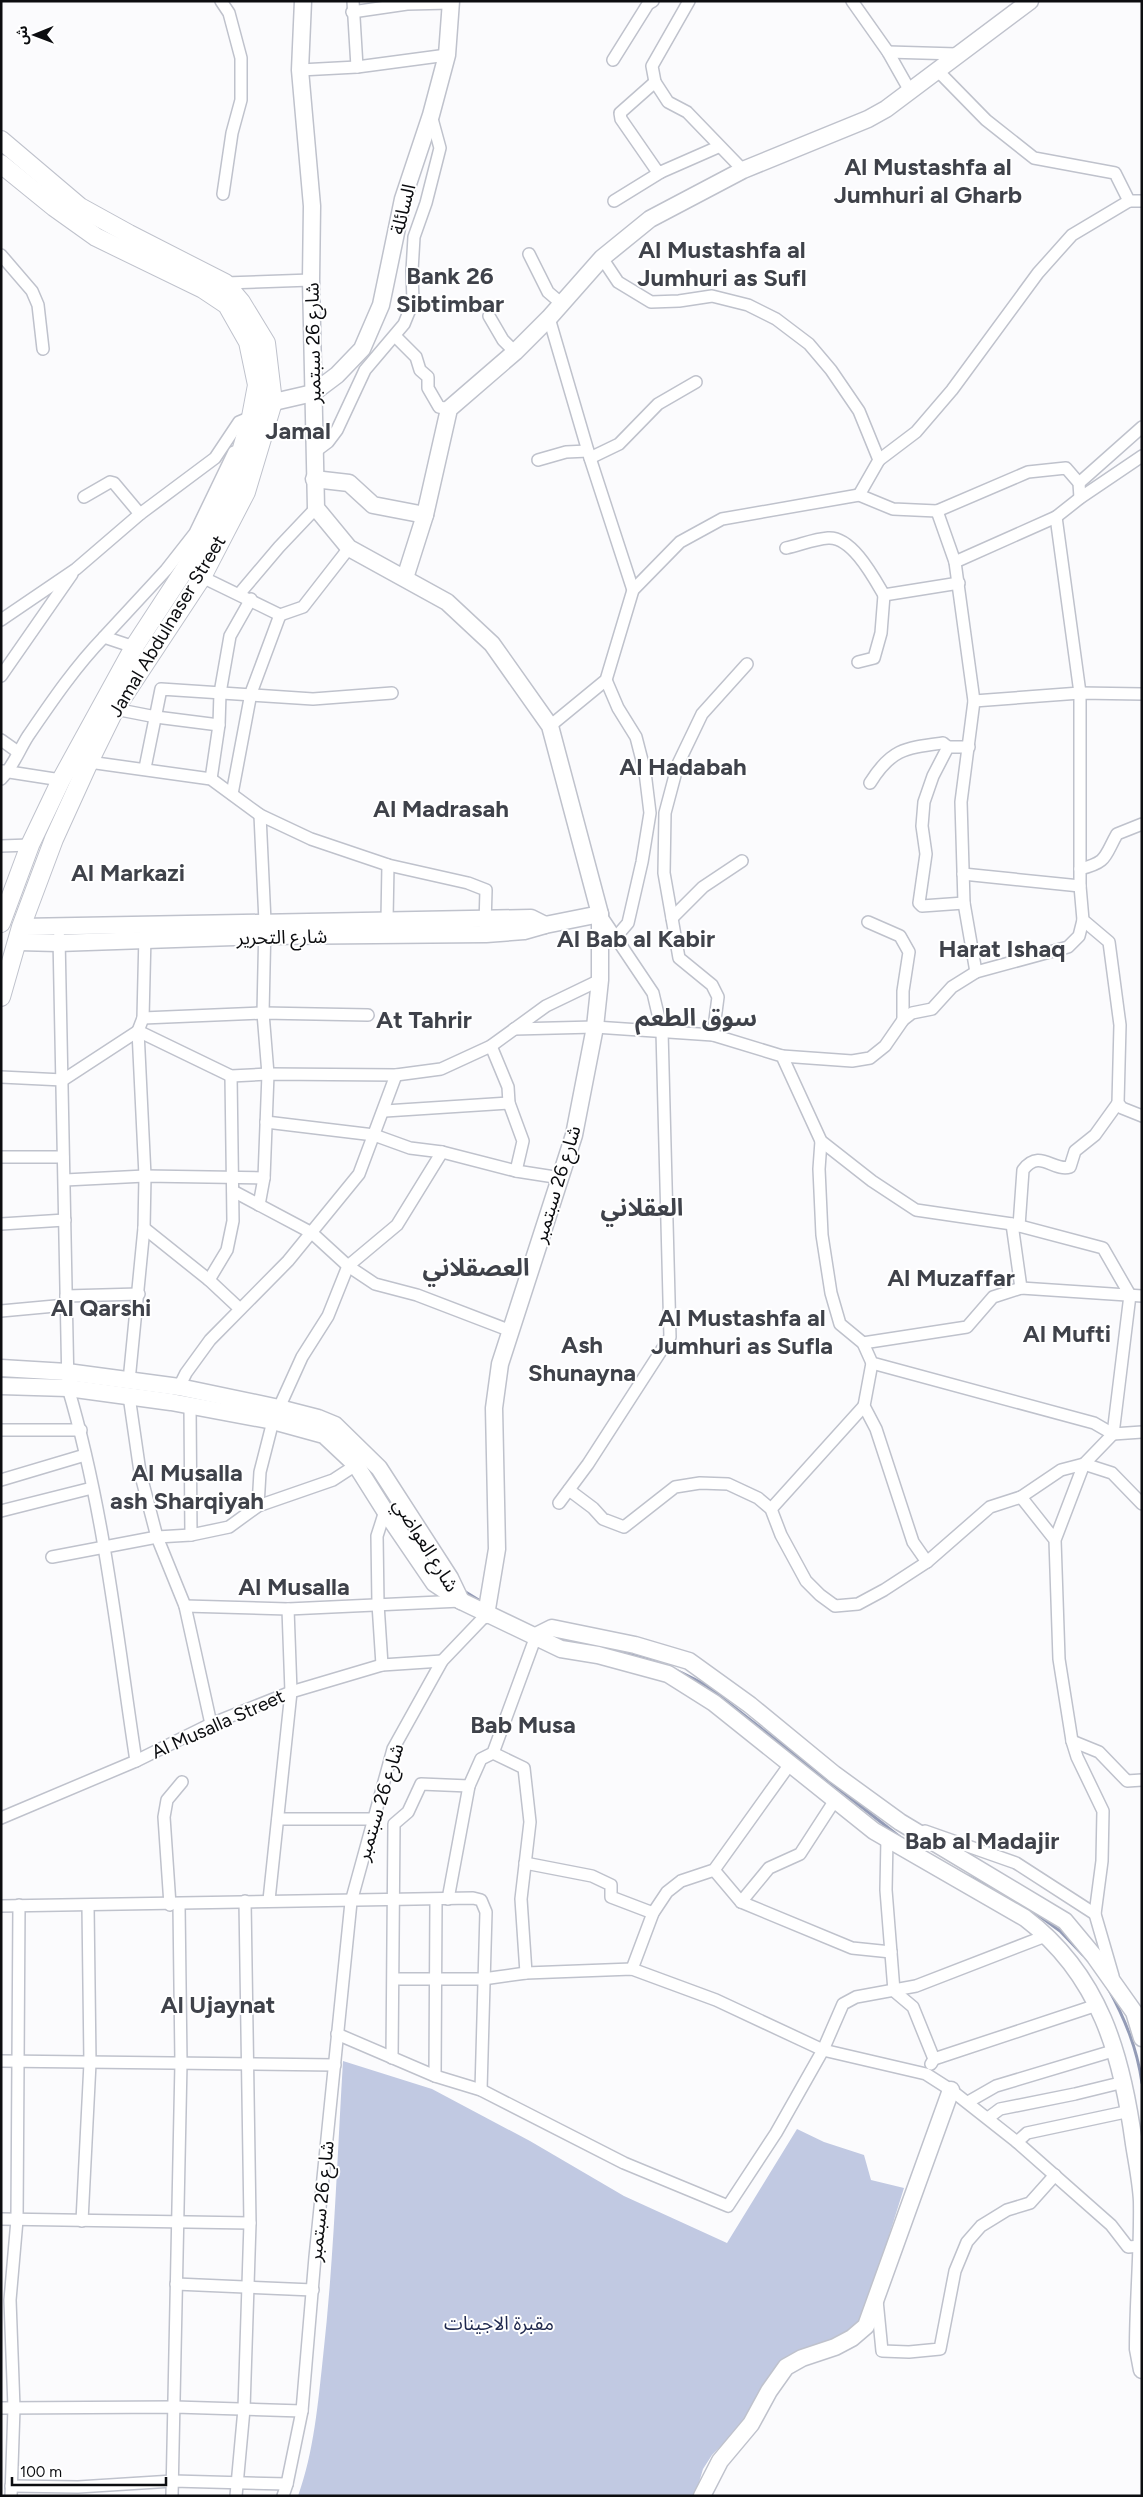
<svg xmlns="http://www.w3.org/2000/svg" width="1143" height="2497" viewBox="0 0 1143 2497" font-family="Figtree,'Noto Sans Arabic',sans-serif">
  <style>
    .green { fill: #c1c9e2 }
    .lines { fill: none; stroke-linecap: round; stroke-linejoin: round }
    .stream { stroke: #939bb6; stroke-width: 3 }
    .street-casing { stroke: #bfc2cc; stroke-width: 14 }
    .secondary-casing { stroke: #bfc2cc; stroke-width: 19 }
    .primary-casing { stroke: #bfc2cc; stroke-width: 20 }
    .street { stroke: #fff; stroke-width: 11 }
    .secondary { stroke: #fff; stroke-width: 16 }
    .primary { stroke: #fff; stroke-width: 18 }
    .labels { text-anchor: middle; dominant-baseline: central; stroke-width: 4; stroke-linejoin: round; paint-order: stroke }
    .street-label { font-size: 19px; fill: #0c0d10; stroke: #fff }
    .park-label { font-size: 19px; fill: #1f284e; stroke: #fff }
    .district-label { font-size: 24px; font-weight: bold; fill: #3f424a; stroke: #fff }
  </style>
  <rect width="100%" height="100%" fill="#fbfbfd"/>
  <path class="green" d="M343,2061L432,2089L530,2141L624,2196L727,2243L797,2129L824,2142L864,2155L871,2180L904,2188L864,2315L855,2327L810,2352L747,2420L712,2455L703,2469L695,2496H298C314,2452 318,2403 323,2357C334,2259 337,2160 343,2061Z"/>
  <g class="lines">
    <g class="stream">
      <polyline points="464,1591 482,1602"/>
      <polyline points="557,1637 580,1644"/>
      <path d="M611,1650C648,1658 674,1667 707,1686L900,1837"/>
      <polyline points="968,1876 999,1890"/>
      <polyline points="1034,1912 1060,1931 1083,1955"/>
      <path d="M1108,1988C1125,2019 1137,2048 1142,2083"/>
    </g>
    <defs>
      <g id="street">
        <polyline points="221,1 229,13 241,58 241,100 232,133 223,194"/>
        <polyline points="353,1 357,67"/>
        <polyline points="689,1 652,66 655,82 668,102 687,112 743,170"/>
        <polyline points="852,1 888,52 910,91"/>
        <polyline points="352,12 407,4 451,3"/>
        <polyline points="888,52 957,54"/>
        <polyline points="613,60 648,4 653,1"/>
        <polyline points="300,70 357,67 447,55"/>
        <polyline points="655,82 620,113 621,119 657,171 661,172 718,147"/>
        <polyline points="614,201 661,172"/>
        <polyline points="1129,201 1142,201"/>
        <polyline points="529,254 548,292 562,304"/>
        <polyline points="1,255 32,291 38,305 43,349"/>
        <polyline points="602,258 618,282 651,302 679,301 712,296 748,305 776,319 809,344 831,370 859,411 879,460 859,495"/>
        <polyline points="225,283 311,280"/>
        <polyline points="489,316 503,340 515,352"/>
        <polyline points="549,318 590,458 633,590"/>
        <polyline points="395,336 416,357 420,370 428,377 428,388 439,407 449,409"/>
        <polyline points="316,451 328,442 337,430 365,370 404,324 413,302 412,271 414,237 426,203 440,148 431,115"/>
        <polyline points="590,458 619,444 658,404 696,382"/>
        <polyline points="538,460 566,452 588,451"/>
        <polyline points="879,460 916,432 952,390 1038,273 1072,235 1129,201 1115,173 1034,158 986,120 938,71"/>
        <polyline points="1079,483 1142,427"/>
        <polyline points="84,497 110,482 114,483 140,514"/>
        <polyline points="937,511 955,562 974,701 961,802 964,903 976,972"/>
        <polyline points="1056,517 1080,693 1080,886 1083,920 1109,942 1120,1025 1118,1103 1122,1108 1142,1116"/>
        <path d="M786,548C800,545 814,539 828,538C852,536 874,578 884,595L959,583"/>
        <polyline points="955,562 1056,517 1080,498 1142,456"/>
        <polyline points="202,577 280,615 303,607 349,548"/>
        <polyline points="240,593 279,547 316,508"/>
        <polyline points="1,620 76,569 140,514 215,458 239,422 251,417"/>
        <polyline points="104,637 166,570 195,533 234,452"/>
        <polyline points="858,662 874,658 881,633 884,595"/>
        <polyline points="1,676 72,574"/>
        <polyline points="606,680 618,708 636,737 645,772 650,813 642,862 628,923 616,937"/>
        <polyline points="974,701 1080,693 1142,694"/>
        <polyline points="115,709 156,717 219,725"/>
        <polyline points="550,726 606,680 633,590 680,542 722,519 859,495 893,509 937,511 1028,472 1066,468 1079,483 1080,498"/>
        <polyline points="1,740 18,752"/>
        <polyline points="89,762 211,779 260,815 311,839 388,865 468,883 486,890 485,925"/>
        <polyline points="145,768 161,689 313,699 392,693"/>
        <polyline points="3,771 61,780"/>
        <path d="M1,779C13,767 19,750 28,736C52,701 75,667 104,637L134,647"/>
        <polyline points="211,779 219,725 220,693 230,636 251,599"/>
        <path d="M870,783C891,749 905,748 943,743L948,747"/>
        <polyline points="232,794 251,693 280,615"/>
        <polyline points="1,846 30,845"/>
        <path d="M1080,869C1108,862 1104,857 1117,834L1142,824"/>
        <polyline points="963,874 1080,886"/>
        <polyline points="964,903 922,906 919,903 926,854 922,826 924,802 933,776 948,747 969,747"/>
        <polyline points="672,918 703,887 742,861"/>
        <polyline points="387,919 388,865"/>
        <polyline points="868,922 900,936 909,952 903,991 903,1020"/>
        <path d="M59,937L68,1388C104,1508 117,1637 136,1761"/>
        <polyline points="143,1018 263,1013 368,1015"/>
        <polyline points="514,1029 595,1027 713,1035 782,1056 821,1141 872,1181 916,1210 1012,1224 1103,1248 1130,1295 1113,1434 1084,1464 1112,1473 1142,1504"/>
        <polyline points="713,1035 718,997 712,985 679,958 664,873 665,813 678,764 702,714 747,664"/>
        <polyline points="491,1046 508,1087 509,1103 523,1141 516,1171"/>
        <polyline points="782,1056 852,1061 870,1058 885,1046 903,1020 912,1013 932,1009 952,987 976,972 1068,947 1079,936 1083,920"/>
        <polyline points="1,1077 63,1080 138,1031 231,1076 268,1074 396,1075 441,1069 491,1046 546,1006 600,980"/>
        <polyline points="385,1111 509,1103"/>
        <polyline points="266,1122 374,1135 410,1148 442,1152 516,1171 561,1178"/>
        <polyline points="821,1141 819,1169 822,1235 831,1293 840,1324 863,1343 872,1363 1094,1423 1113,1434 1142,1432"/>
        <polyline points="1,1157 63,1157"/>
        <polyline points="65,1180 145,1176 264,1178"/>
        <polyline points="233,1191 312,1233 348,1266 375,1284 417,1295 511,1331"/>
        <polyline points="259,1205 264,1178 268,1074 263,1013 265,922 260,815"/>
        <polyline points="1,1224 65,1220"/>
        <polyline points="1012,1224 1021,1288"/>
        <path d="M1019,1226L1023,1170C1040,1148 1053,1172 1070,1167L1075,1151L1095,1135L1118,1103"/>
        <polyline points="144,1228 209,1280 240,1309"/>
        <polyline points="209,1280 227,1250 233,1221 231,1076"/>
        <polyline points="66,1296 139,1294"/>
        <polyline points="1,1311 66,1305"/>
        <polyline points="863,1343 967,1327 993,1297 1021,1288 1142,1296"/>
        <polyline points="872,1363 864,1406 876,1429 913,1542 927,1562"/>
        <polyline points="129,1381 144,1228 145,1176 138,1031 143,1018 145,935"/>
        <polyline points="179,1387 186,1373 210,1340 288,1261 359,1174 396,1075"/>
        <polyline points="129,1396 140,1472 157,1537 185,1606 211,1724"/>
        <polyline points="190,1406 191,1535"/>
        <polyline points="1,1430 81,1430"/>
        <polyline points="1,1480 85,1455"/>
        <polyline points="569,1490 593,1508 603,1519 624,1527 675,1487 700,1483 728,1484 758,1498 771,1509 781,1535 806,1581 820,1595 835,1606 858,1604 884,1590 927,1562 990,1507 1021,1497"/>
        <polyline points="559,1503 588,1464 670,1337 662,1031 653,993 600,914"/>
        <polyline points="258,1506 260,1472 273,1421 302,1357 328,1316 348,1266 397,1225 442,1152"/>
        <polyline points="771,1509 864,1406"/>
        <polyline points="1,1511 92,1488"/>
        <polyline points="1055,1540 1021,1497 1061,1470 1084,1464 1055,1540 1059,1659 1072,1741 1077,1757 1103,1811 1102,1861 1095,1914 1113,1976"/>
        <polyline points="52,1557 157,1537 191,1535 229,1527 258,1506 333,1480 356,1465"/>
        <polyline points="185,1606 288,1609 461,1601"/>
        <polyline points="382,1665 378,1604 377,1536 385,1511"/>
        <polyline points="1072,1741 1099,1752 1127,1781 1142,1780"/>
        <polyline points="493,1753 524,1768 530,1822 521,1899 526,1973"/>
        <polyline points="1,1818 136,1761 211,1724 291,1692 382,1665 442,1661"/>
        <polyline points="278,1819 374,1819"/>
        <polyline points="925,1831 1016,1863 1095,1914"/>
        <polyline points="887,1838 886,1890 894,1991 913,2007 934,2059"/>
        <polyline points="525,1863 592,1876 611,1885 611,1897 653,1913"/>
        <polyline points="714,1870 741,1902 852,1948 891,1952"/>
        <polyline points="448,1899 469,1786 481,1759 493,1753 536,1636"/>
        <polyline points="269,1900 291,1692 288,1609"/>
        <polyline points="741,1902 769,1868 800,1854 835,1800"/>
        <polyline points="170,1905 164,1817 167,1800 182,1782"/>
        <polyline points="1,1906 473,1898 481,1900 486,1912 481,2090"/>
        <polyline points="632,1969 653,1913 667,1892 681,1881 714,1870 790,1764"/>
        <polyline points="394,1979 483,1979 526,1973 632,1969 716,2000 823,2050 926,2074 951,2090 1017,2142 1111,2225 1128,2247 1142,2246"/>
        <polyline points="337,2034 435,2076 481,2090 624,2163 728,2206 776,2133 823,2050 843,2004 856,1997 916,1986 1048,1935"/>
        <polyline points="392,2058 394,1824 408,1812 421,1784 469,1786"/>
        <polyline points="1,2061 335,2065"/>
        <polyline points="931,2064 934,2059 1097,2005"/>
        <polyline points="435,2076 436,1901"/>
        <polyline points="968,2102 996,2086 1116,2050"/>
        <polyline points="988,2118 1000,2109 1075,2094 1124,2082"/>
        <polyline points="1017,2142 1027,2133 1130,2111"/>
        <polyline points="1,2219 250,2223"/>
        <polyline points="82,2221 90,2063 88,1906"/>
        <polyline points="176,2284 313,2290"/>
        <polyline points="877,2300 882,2351 909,2352 940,2349 955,2271 967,2242 981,2226 1007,2210 1030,2203 1055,2175"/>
        <polyline points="1,2408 175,2407 302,2411"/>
        <polyline points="11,2486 78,2487 173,2481 287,2484"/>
        <polyline points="11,2496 14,2408 10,2300 17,2220 19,1905"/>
        <polyline points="172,2496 181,2063 179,1905"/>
        <polyline points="236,2496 244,2409 250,2223 245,1901"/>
        <polyline points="283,2496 287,2484 302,2411 315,2257 351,1902 393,1749 442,1661 486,1615"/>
      </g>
      <g id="secondary">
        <polyline points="303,1 300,70 312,206 311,280 316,508 349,548 447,602 492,644 550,726 600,914 600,980 595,1027 574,1135 500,1364 494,1408 497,1549 486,1615"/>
        <polyline points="261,405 313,393 337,375 362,349 381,305 403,199 431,115 447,55 451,1"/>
        <polyline points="314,479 349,483 373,505 425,515"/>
        <polyline points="405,578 425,515 449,409 515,352 549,318 602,258 650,219 743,170 868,119 886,109 1030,1"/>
        <polyline points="21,927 531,918 545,925"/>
        <polyline points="18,942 58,943 264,936 486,934 524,931 545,925 600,914"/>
        <polyline points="1,1368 67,1372 179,1387 279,1408 318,1418 335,1425 379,1468 450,1578 461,1601"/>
        <path d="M1,1386L68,1388L171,1402L273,1421L324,1435L356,1465L385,1511L434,1583L461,1601L561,1649L598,1655L668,1674L714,1703L874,1831L1025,1918C1100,1975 1122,2055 1134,2144C1137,2163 1141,2182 1142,2201C1143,2250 1138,2300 1138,2349L1142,2370"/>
        <polyline points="536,1636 552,1628 635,1645 689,1661 750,1705 834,1774 900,1822 1065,1921 1095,1957 1134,2012 1142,2038"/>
        <polyline points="702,2496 720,2461 751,2424 769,2391 786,2367 802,2358 835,2347 852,2338 866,2326 951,2090"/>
      </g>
      <g id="primary">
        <polyline points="1,140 80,207 129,234 225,283 241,302 266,343 273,402 246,492 202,577 115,709 89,762 54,839 21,927 1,997"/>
        <polyline points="1,164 54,207 96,237 203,289 227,305 248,342 257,385 251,417 229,494 204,540 134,647 61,780 30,845 1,923"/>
      </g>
    </defs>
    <use href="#street" class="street-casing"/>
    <use href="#secondary" class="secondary-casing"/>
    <use href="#primary" class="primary-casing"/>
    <use href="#street" class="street"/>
    <use href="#secondary" class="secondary"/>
    <use href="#primary" class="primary"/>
  </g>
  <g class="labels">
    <g class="street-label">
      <text transform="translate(403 209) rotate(-76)">السائلة</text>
      <text transform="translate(313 343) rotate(-91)">شارع 26 سبتمبر</text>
      <text transform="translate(167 626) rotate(-59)">Jamal Abdulnaser Street</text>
      <text transform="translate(282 937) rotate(-1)">شارع التحرير</text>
      <text transform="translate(557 1184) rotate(-73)">شارع 26 سبتمبر</text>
      <text transform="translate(426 1545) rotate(58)">شارع العواضي</text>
      <text transform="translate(218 1724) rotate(-24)">Al Musalla Street</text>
      <text transform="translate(380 1802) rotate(-73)">شارع 26 سبتمبر</text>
      <text transform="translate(321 2201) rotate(-84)">شارع 26 سبتمبر</text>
    </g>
    <g class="park-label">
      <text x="499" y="2323">مقبرة الاجينات</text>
    </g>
    <g class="district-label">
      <text x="928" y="166">Al Mustashfa al<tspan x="928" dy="28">Jumhuri al Gharb</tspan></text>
      <text x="722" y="249">Al Mustashfa al<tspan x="722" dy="28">Jumhuri as Sufl</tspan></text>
      <text x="450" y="275">Bank 26<tspan x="450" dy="28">Sibtimbar</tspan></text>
      <text x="298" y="430">Jamal</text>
      <text x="683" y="766">Al Hadabah</text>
      <text x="441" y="808">Al Madrasah</text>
      <text x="128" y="872">Al Markazi</text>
      <text x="636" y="938">Al Bab al Kabir</text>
      <text x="1002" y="948">Harat Ishaq</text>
      <text x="696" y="1017">سوق الطعم</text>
      <text x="424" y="1019">At Tahrir</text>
      <text x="642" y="1207">العقلاني</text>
      <text x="476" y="1267">العصقلاني</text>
      <text x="951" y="1277">Al Muzaffar</text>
      <text x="101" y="1307">Al Qarshi</text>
      <text x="742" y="1317">Al Mustashfa al<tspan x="742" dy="28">Jumhuri as Sufla</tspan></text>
      <text x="1067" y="1333">Al Mufti</text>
      <text x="582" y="1344">Ash<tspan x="582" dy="28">Shunayna</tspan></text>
      <text x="187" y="1472">Al Musalla<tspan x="187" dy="28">ash Sharqiyah</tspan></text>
      <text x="294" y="1586">Al Musalla</text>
      <text x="523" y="1724">Bab Musa</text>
      <text x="982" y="1840">Bab al Madajir</text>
      <text x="218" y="2004">Al Ujaynat</text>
    </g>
  </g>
  <rect width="1143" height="2497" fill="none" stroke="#0c0d10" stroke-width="5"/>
  <g transform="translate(35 35) rotate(269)" stroke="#ffffff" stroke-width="4" paint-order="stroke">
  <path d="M0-4L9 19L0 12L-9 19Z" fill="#0c0d10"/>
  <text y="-8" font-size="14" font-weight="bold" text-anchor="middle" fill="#0c0d10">ش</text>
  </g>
  <path d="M12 2477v8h154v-8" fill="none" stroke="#0c0d10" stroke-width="2.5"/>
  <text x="20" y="2477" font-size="15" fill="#0c0d10" stroke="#ffffff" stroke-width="4" paint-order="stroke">100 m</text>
</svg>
